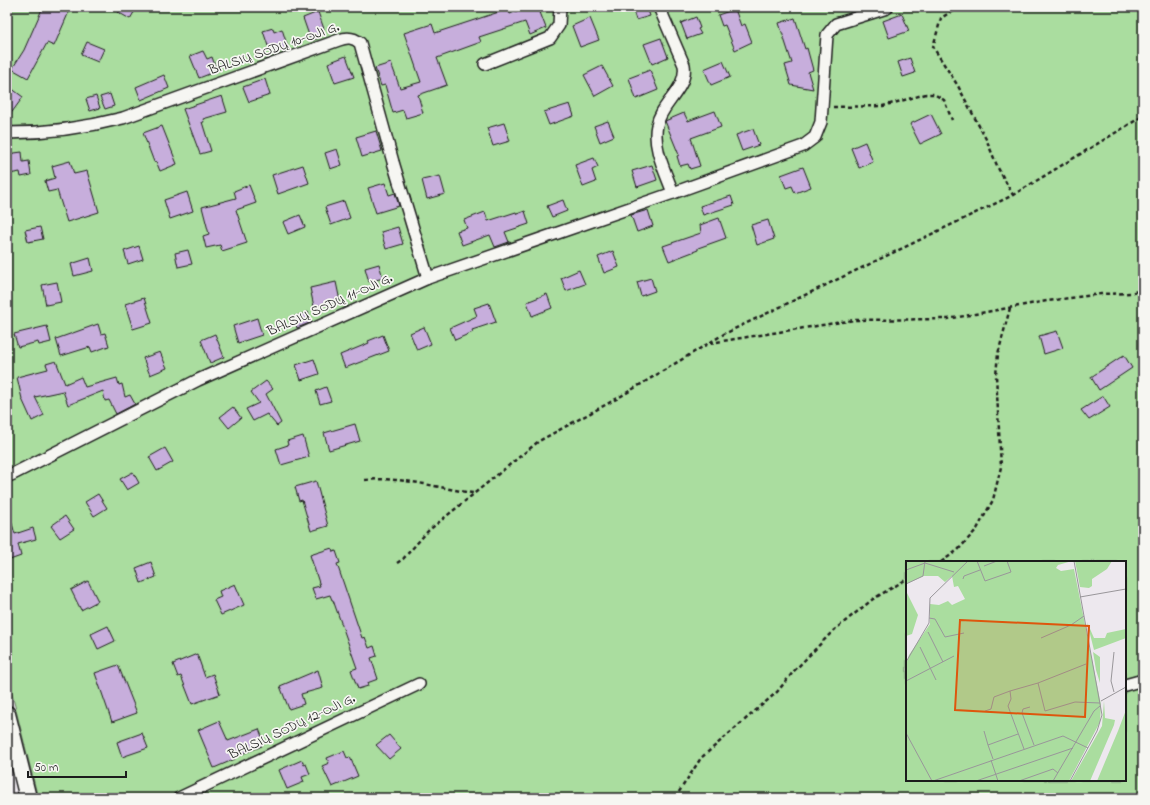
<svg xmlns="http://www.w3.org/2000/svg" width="1150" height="805" viewBox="0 0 1150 805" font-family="'Indie Flower',sans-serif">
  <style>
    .green { fill: #aadd9f; stroke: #637c5e; fill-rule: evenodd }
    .building { fill: #c7aedc; stroke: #1c1c1c }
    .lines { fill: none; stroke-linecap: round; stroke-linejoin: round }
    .street-casing { stroke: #1c1c1c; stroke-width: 14 }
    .secondary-casing { stroke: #1c1c1c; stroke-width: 19 }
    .path { stroke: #1c1c1c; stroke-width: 2.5; stroke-dasharray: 4 3; stroke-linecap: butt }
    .street { stroke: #f6f6f2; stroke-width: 11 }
    .secondary { stroke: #f6f6f2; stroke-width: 16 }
    .labels { text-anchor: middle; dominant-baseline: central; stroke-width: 3.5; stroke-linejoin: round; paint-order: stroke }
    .street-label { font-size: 14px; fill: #1c1c1c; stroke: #f6f6f2 }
    .inset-road { fill: none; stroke: #99969a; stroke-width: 1 }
    .view { fill: #de560d; fill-opacity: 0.15; stroke: #de560d; stroke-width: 2 }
    .inset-edge { fill: none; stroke: #1c1c1c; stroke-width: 2 }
  </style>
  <rect width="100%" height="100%" fill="#ede8ee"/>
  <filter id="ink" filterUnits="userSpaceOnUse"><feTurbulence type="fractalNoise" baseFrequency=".025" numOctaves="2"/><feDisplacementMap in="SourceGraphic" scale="8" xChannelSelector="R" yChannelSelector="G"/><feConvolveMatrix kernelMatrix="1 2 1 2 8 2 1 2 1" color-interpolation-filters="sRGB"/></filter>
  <g filter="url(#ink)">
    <path class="green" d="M7,7H1143V798H38L7,674ZM907,562H1125V780H907Z"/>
    <g class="building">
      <polygon points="43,7 71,7 54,46 47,43 28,78 12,69 24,50"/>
      <polygon points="109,7 137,7 130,19"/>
      <polygon points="528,7 538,7 546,28 530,35 525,22 479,37 481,42 437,58 447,85 418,95 423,113 406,118 403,110 393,113 385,85 381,86 375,68 391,63 400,88 421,82 404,33 432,24 435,33 508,9 510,14"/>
      <polygon points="632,7 647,7 650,16 636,20"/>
      <polygon points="735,9 741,26 745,24 752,42 735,50 725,25 722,26 718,15"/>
      <polygon points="318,12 324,29 319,31 321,37 311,41 303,18"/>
      <polygon points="902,14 909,31 889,38 883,21"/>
      <polygon points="696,17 700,28 698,29 701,34 687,39 681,23"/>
      <polygon points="590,18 599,40 580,47 572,26"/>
      <polygon points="795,18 805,49 807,48 813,70 808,72 813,89 791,85 785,65 792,63 779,23"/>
      <polygon points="273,28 274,32 282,29 288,48 276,53 273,45 268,46 263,31"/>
      <polygon points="661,38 668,57 652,64 644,44"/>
      <polygon points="87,42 104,49 98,62 81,55"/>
      <polygon points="203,51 207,59 212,57 217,71 199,78 190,56"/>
      <polygon points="346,56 354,77 335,83 328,63"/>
      <polygon points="910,58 915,73 903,77 898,62"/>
      <polygon points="723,61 730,77 711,85 704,69"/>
      <polygon points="602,66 613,86 595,96 584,75"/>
      <polygon points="650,70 658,90 636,99 629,78"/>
      <polygon points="164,75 169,88 141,100 136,87"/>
      <polygon points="265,79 270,95 249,102 243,87"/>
      <polygon points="7,85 23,97 7,119"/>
      <polygon points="110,94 114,106 105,109 100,97"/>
      <polygon points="96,96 100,108 90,111 86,99"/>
      <polygon points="222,96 227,112 203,119 204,122 202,122 211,151 200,154 183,109"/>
      <polygon points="570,104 574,116 549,125 544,112"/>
      <polygon points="715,111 721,127 691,138 700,166 690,169 688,164 680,166 677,156 679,155 665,121 684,113 688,121"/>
      <polygon points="931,114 941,134 920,144 910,124"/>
      <polygon points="608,121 614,136 600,142 594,126"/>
      <polygon points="504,123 510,141 493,146 487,128"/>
      <polygon points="162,126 177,164 160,171 156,161 154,162 143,133"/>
      <polygon points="753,129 759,145 742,151 736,135"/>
      <polygon points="376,131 382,151 362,157 356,137"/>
      <polygon points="865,142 873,162 859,168 851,148"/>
      <polygon points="337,149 342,165 330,169 325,153"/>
      <polygon points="22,152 23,162 29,161 31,175 21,177 20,172 9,174 7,154"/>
      <polygon points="594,158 598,167 592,170 596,182 583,187 575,165"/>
      <polygon points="70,161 74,174 87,171 99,212 67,222 57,190 48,192 45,181 55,178 52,166"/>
      <polygon points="303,165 309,183 278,194 272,175"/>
      <polygon points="652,165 657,180 637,187 632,171"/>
      <polygon points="803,167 811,187 795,193 792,186 786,188 781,175"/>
      <polygon points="440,176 445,194 427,199 422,180"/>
      <polygon points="385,183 389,195 395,193 399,206 376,213 368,188"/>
      <polygon points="249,185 256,203 236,210 247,243 222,251 220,245 206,248 203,236 209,234 202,207 236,198 234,191"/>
      <polygon points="187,192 193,211 170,219 164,200"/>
      <polygon points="731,196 734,205 703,215 700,206"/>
      <polygon points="563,200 567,211 552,217 547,206"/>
      <polygon points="344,201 350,218 331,225 325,207"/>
      <polygon points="648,210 653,226 637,232 631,215"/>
      <polygon points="525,211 529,224 505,232 509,242 495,247 490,235 462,245 457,231 467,228 464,220 485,212 488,221 516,212 517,214"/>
      <polygon points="300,215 305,227 288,234 283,222"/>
      <polygon points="719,218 726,238 698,248 698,250 669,261 663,246 701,233 700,225"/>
      <polygon points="768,220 774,239 757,245 751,225"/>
      <polygon points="40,227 43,239 28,242 25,230"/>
      <polygon points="398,227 403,244 386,249 381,232"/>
      <polygon points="139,246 143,259 128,264 124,251"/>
      <polygon points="188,250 192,264 178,267 175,253"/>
      <polygon points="613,251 619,267 604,273 598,257"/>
      <polygon points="90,258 93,271 74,276 71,264"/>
      <polygon points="379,264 383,278 369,282 365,268"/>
      <polygon points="579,270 585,284 566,291 561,278"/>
      <polygon points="651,278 655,291 641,296 637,282"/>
      <polygon points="57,282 61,302 46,305 42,285"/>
      <polygon points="336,282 340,301 314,307 310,288"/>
      <polygon points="547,294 552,308 532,316 527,302"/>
      <polygon points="144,298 152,323 133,329 125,304"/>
      <polygon points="489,303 496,322 472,330 473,332 455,340 450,328 477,316 474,308"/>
      <polygon points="308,312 312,322 297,328 293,317"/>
      <polygon points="257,318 262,335 238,343 233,326"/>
      <polygon points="98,324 101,334 105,333 109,346 92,352 90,347 61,356 56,339"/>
      <polygon points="47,326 51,342 39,345 38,342 18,347 14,334"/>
      <polygon points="424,327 431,344 417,350 410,333"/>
      <polygon points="1057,331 1063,348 1044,354 1039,336"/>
      <polygon points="215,334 224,357 210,363 201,340"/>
      <polygon points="383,335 389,351 345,368 340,355 369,343 368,341"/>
      <polygon points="160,352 167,368 150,375 143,358"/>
      <polygon points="1124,355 1132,368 1099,390 1091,377"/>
      <polygon points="314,359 319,374 301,380 296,365"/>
      <polygon points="56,361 65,384 81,377 85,387 117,378 119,385 122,384 125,397 130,395 135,404 116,414 109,400 105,401 103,391 68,405 63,391 35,397 44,415 32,421 22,399 17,377 48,369 46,364"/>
      <polygon points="266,381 273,389 266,394 281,423 277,426 267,414 253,421 246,409 259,403 251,392"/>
      <polygon points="326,387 331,401 320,404 316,391"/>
      <polygon points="1103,396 1110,407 1089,420 1081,410"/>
      <polygon points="233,407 241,418 229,428 220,417"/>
      <polygon points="355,424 360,441 329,450 324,433"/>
      <polygon points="303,436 309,457 281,465 276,449 288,445 287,441"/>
      <polygon points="165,448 173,462 157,471 149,457"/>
      <polygon points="133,472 139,483 127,490 120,479"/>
      <polygon points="316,481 328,526 311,531 302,500 299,501 295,487"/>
      <polygon points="98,494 107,508 94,516 85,502"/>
      <polygon points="65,516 74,529 60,538 51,526"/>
      <polygon points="10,517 15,534 33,528 36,539 18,544 21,556 7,561 7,518"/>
      <polygon points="332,548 333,552 336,551 340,563 337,564 362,638 365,637 369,648 374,646 377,656 371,658 378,679 367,683 368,686 358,689 351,670 357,668 333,600 332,600 330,595 316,599 312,588 320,586 310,555"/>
      <polygon points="151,562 156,577 141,583 136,568"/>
      <polygon points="88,581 98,601 81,610 71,590"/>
      <polygon points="235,584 244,605 221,615 214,600 221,597 219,591"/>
      <polygon points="108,626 115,641 98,649 91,634"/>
      <polygon points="197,654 205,677 213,674 220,694 192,704 181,676 178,677 173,664"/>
      <polygon points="118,665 137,713 112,722 95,673"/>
      <polygon points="318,670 323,688 301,694 304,704 289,709 280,686"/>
      <polygon points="219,721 228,741 259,729 263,739 259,740 262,746 234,757 235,759 214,768 198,730"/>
      <polygon points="142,733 148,748 122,757 117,742"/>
      <polygon points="389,735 401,749 389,759 376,745"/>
      <polygon points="344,751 347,758 350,757 358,776 332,787 322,766 329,763 327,758"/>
      <polygon points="302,760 304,765 306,764 310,774 302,777 304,782 287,789 279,770"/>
    </g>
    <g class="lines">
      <defs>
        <g id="street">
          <polyline points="485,64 550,38 559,25 560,7"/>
          <path d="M7,133C47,133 84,128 123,118L339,40C347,37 353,37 360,43L393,162L428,278"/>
          <polyline points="673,193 803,146 815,137 821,122 827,35 836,24 887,8"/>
          <path d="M11,475L198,380L428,278L673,193C666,173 652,147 657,125C661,103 688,89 684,65L659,7"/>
          <polyline points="1125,685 1143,680"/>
          <polyline points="179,798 419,684"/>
        </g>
        <polyline id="secondary" points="7,714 28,798"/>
      </defs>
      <use href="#street" class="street-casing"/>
      <use href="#secondary" class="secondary-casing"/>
      <g class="path">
        <polyline points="959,7 941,18 933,47 958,86 987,141 998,168 1013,195"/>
        <polyline points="833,107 883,106 926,94 934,94 944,100 952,120"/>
        <polyline points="710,343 854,320 948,319 1047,301 1101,294 1131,293 1143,289"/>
        <path d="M365,480C401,476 438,488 473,493"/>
        <polyline points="941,562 958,550 977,529 993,500 1001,467 996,375 998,354 1010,308"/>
        <polyline points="397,563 403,559 428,531 539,441 618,398 724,334 1013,195 1143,116"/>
        <polyline points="675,798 701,758 777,692 794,671 833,631 873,599 907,579"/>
      </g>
      <use href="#street" class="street"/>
      <use href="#secondary" class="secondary"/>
    </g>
  </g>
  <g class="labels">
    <g class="street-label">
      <text transform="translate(274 49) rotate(-19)">BALSIŲ SODŲ 10-OJI G.</text>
      <text transform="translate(330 305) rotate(-24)">BALSIŲ SODŲ 11-OJI G.</text>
      <text transform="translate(292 727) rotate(-25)">BALSIŲ SODŲ 12-OJI G.</text>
    </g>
  </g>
  <g transform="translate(906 561)">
    <rect width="220" height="220" fill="#ede8ee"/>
    <path d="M0,0H166L152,4L150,7L155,10L168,8L195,144L194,161L163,220H0V104L3,94L24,63V43L33,44L42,40L46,44L59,38L52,25L48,26L46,15L39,21L32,15H18L0,23ZM169,0H206L201,8L186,18V25L183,27L174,26ZM0,30L12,54L6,73L0,75ZM181,61L188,77H199L201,72L220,68V77L188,89ZM187,91L194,96V122L190,109ZM198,140L199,157L209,159L208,164L184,220H165L196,165ZM220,149V220H191L212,170Z" fill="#aadd9f"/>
    <path class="inset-road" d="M71,0L79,20L105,11L101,0M78,5L91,0M0,9L19,2L48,11M57,18L58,15L74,9M0,23L17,15L19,0M174,36L220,28M23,57L29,58L39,76L58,72M22,71L37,101M135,77L165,64L178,55M14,86L30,119M0,101L23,62L24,37L62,0M0,120L48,95M132,122L139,150L169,141L194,142M208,131L205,120L208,91M195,140L220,126M124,146L117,148L116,152L128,184M79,150L85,148L88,136L104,130M78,170L82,184M0,172L26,220M118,188L102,145L105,138L104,130L132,122L180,103M87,198L82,184L112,173M85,199L92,220M27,220L157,175L182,187M70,220L167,187M113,220L147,208L152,212M147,220L188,150L194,145M164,220L191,170L196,154L168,0"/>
    <path class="view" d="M54,59L183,65L179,156L49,149Z"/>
    <rect width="220" height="220" class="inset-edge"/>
  </g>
  <rect width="1150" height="805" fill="none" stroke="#f6f6f2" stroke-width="24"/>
  <rect x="12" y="12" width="1126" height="781" fill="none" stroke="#1c1c1c" stroke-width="1.5" filter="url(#ink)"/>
  <path d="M28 771v6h98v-6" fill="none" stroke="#1c1c1c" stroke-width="2"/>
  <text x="34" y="771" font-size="12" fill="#1c1c1c" stroke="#f6f6f2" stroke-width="3" paint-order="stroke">50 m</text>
</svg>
